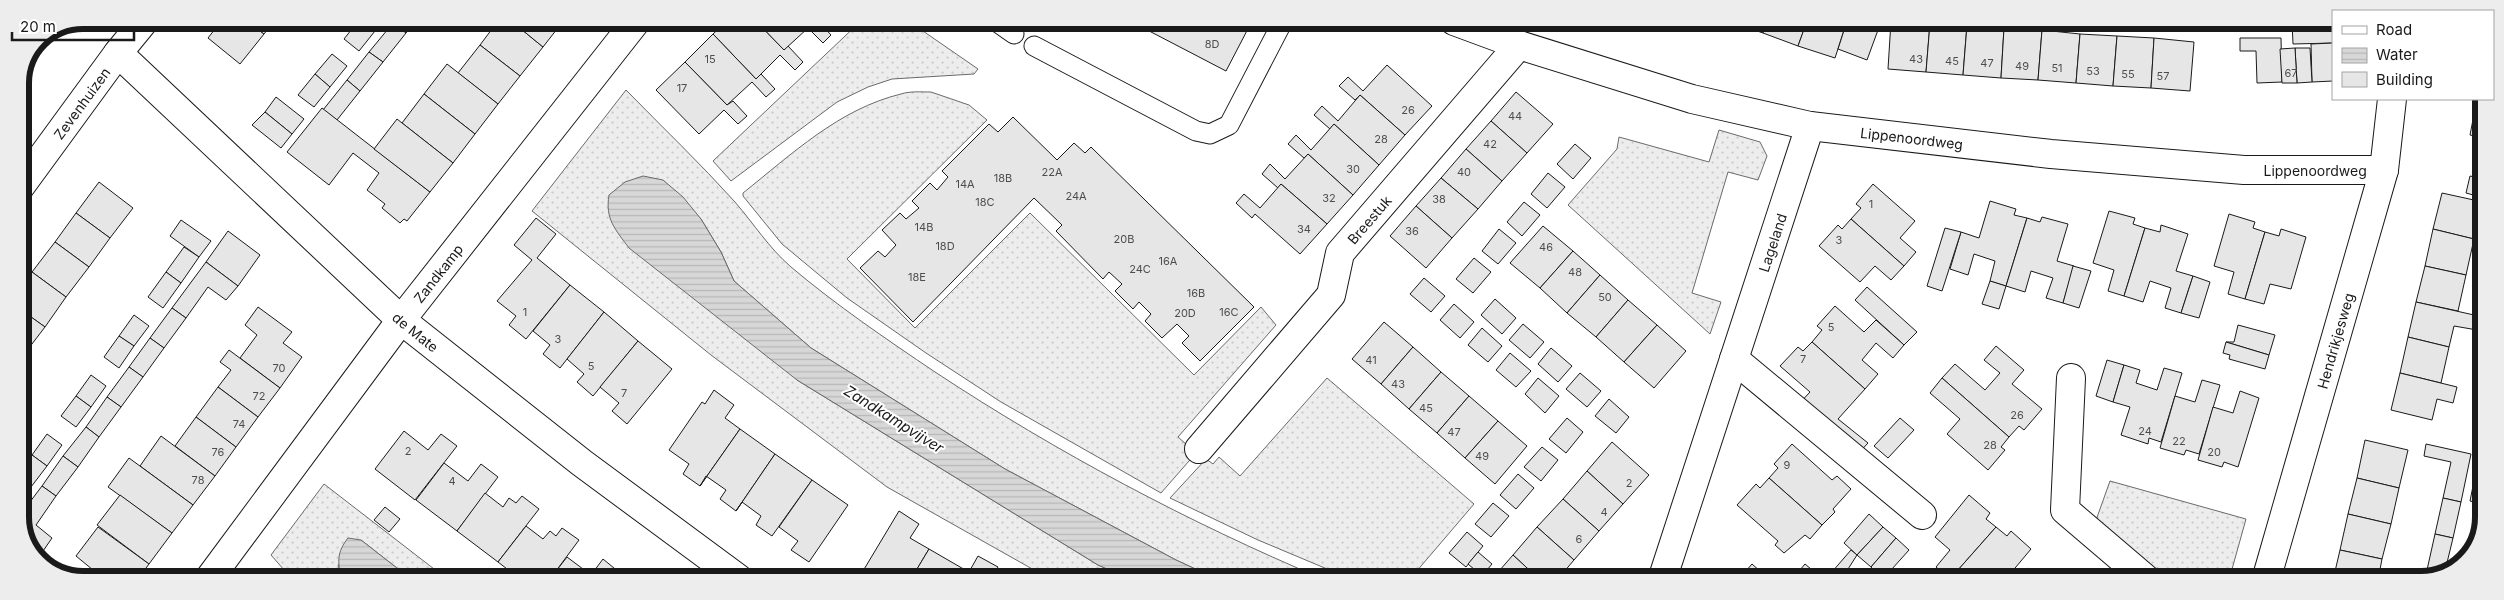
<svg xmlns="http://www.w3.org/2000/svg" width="2504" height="600" viewBox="0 0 2504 600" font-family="Inter,sans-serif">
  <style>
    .grass { fill: url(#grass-dots); stroke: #6a6a6a }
    .water { fill: url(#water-rules); stroke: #6a6a6a }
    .building { fill: #e6e6e6; stroke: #1a1a1a }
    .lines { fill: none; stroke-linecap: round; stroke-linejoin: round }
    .lane-casing { stroke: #1a1a1a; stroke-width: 21 }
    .street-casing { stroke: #1a1a1a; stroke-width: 30 }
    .lane { stroke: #fff; stroke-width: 19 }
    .street { stroke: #fff; stroke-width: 28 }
    .labels { text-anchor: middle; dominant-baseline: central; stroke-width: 4; stroke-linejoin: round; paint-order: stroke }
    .number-label { font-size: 11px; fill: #4d4d4d }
    .street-label { font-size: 14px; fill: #1a1a1a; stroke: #fff }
    .water-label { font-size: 15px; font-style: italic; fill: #1a1a1a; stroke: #fff }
    .rim { fill: none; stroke: #1a1a1a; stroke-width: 6 }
  </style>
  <defs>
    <pattern id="grass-dots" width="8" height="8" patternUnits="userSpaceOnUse" patternTransform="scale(1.25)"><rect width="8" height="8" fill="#ededed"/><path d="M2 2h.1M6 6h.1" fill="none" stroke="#cbcbcb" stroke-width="1.8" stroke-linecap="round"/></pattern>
    <pattern id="water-rules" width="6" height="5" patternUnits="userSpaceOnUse" patternTransform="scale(1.25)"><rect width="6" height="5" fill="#d7d7d7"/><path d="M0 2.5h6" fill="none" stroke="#b8b8b8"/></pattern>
  </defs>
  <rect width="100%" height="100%" fill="#fff"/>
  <g class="grass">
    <polygon points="862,20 907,20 978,69 974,74 892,79 868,87 837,102 731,181 713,161"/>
    <path d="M626,90C662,127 700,163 735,202C754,224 769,248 791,267C836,305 886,339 935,372C1058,453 1188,522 1323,579H1217L1176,560L1005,469L811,348L734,281L721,252L701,219L663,180L797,380L1098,565L1130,579H1050L887,487L711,355L532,211Z"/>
    <path d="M931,92L969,105L987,120L847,259L915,328L1030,213L1194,375L1261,307L1276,325L1178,437L1196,453L1161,493L1001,402L926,353L847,298L782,244L743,196V193C792,154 839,109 901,94C910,91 921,92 931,92Z"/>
    <polygon points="1719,130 1760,142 1767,156 1758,180 1728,172 1692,293 1721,302 1710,334 1568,205 1617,149 1619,137 1709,162"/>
    <polygon points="1327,378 1474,504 1410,579 1351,579 1258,540 1170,498 1206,459 1213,464 1219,457 1240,476"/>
    <polygon points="2110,481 2246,519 2229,580 2163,580 2095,523"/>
    <polygon points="324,484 447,579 411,579 361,540 338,565 342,579 292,579 271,555"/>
  </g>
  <g class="water">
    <path d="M643,176L663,180L683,197L701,219L721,252L734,281L811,348L1005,469L1176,560L1217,579H1130L1098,565L797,380L629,248C615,229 605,219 609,195L625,182Z"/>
    <path d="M348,538L361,540L411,579H342C337,562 337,552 348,538Z"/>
  </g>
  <g class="building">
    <polygon points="222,20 246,20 264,34 240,64 208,38"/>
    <polygon points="246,20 275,20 264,34"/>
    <polygon points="359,20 375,31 359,51 344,39"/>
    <polygon points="362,20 384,20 375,31"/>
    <polygon points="395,20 417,20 406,33 393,23"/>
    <polygon points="481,20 510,20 543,47 520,76 480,45 492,29"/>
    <polygon points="510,20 564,20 543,47"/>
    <polygon points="728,20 755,20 784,50 788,46 803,62 795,70 780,55 756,79 713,34"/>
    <polygon points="755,20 810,20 813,23 817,20 831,35 823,43 808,28 784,50"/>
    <polygon points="1130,21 1252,21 1226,71"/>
    <polygon points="1728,21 1767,21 1763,33"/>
    <polygon points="1767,21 1807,21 1798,46 1763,33"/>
    <polygon points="1807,21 1847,21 1835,58 1798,46"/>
    <polygon points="1847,21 1878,30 1867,60 1838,49"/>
    <polygon points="1891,21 1930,23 1926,72 1888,69"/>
    <polygon points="2292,21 2333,21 2333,43 2293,44"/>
    <polygon points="393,23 406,33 383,62 369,52"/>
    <polygon points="1930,23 1967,25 1963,75 1926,72"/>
    <polygon points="1967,25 2004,28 2001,78 1963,75"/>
    <polygon points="2004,28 2042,30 2038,80 2001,78"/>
    <polygon points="2042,30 2080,34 2076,83 2038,80"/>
    <polygon points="50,34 53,36 25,71 39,38"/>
    <polygon points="713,34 756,79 761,74 775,89 766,97 752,82 727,105 685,62"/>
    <polygon points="2080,34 2117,36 2113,86 2076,83"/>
    <polygon points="2117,36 2154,38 2151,88 2113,86"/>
    <polygon points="2154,38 2194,42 2190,91 2151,88"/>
    <polygon points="2240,38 2281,38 2282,82 2257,83 2256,51 2240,51"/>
    <polygon points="2333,43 2333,81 2312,82 2311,44"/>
    <polygon points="480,45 520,76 498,104 458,73"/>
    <polygon points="2295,48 2310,48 2312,82 2297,83"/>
    <polygon points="2295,48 2297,83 2282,83 2280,49"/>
    <polygon points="369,52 383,62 360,91 347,80"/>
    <polygon points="332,54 347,66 330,87 315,74"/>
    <polygon points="685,62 727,105 733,101 747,116 738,124 724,110 699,134 656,90"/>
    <polygon points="447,64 498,104 475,134 424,94"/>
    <polygon points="1387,65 1432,106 1405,135 1360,95 1355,100 1339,86 1348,77 1363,91"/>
    <polygon points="315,74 330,87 314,107 298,95"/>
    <polygon points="347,80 360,91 337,120 323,110"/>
    <polygon points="1516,92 1553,124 1527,153 1491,121"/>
    <polygon points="424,94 475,134 453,163 402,123"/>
    <polygon points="1360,95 1405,135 1379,165 1334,124 1330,129 1314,115 1322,106 1338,121"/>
    <polygon points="276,97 304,119 292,134 265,112"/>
    <polygon points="2477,99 2484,99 2484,138 2470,135"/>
    <polygon points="322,108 430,192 407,221 404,219 400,223 382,208 385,204 367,190 379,173 353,153 329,185 287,152"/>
    <polygon points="265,112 292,134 281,148 252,125"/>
    <polygon points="1013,117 1057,160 1074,143 1085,153 1091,147 1254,307 1200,361 1182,343 1189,336 1177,324 1162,338 1145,321 1151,314 1139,302 1133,309 1115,291 1122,284 1109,272 1103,279 1056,231 1062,225 1034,198 913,322 860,268 878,251 885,257 896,245 882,230 900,213 906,219 919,208 912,201 930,183 937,190 948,177 942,171 989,124 998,132"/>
    <polygon points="397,119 453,163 430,192 374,149"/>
    <polygon points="1491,121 1527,153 1502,181 1466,149"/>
    <polygon points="1334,124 1379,165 1353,195 1308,154 1304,158 1288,144 1296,135 1311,150"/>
    <polygon points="1575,144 1591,158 1573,179 1557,164"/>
    <polygon points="1466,149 1502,181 1478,209 1441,178"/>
    <polygon points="1308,154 1353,195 1327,224 1281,184 1278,188 1262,174 1270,164 1285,179"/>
    <polygon points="1548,173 1565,187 1547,208 1531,194"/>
    <polygon points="2470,176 2484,179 2484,198 2466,193"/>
    <polygon points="1441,178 1478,209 1452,238 1416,206"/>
    <polygon points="99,182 133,208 110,238 76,213"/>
    <polygon points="1281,184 1327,224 1300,254 1255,214 1252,218 1236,203 1244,194 1260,208"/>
    <polygon points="1873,184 1915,221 1900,238 1916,252 1904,266 1851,219 1861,208 1856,204"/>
    <polygon points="2442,193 2483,202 2474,239 2433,229"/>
    <polygon points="1990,201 2016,209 2014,215 2027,218 2006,286 1990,281 1995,261 1974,254 1968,275 1950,269 1961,232 1979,238"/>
    <polygon points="1524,202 1540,215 1522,236 1507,222"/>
    <polygon points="1416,206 1452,238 1426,268 1390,236"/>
    <polygon points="2109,211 2135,218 2133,224 2145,228 2124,296 2108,291 2114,270 2093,263"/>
    <polygon points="76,213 110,238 89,267 55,242"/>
    <polygon points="2229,214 2255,222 2253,228 2265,232 2245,299 2228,294 2234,272 2214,266"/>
    <polygon points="2042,217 2068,224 2057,261 2074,266 2063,303 2046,298 2053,278 2031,271 2025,292 2006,286 2027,218 2040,222"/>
    <polygon points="536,218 556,234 537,258 570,285 526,339 509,325 516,316 497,301 532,260 514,245"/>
    <polygon points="1851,219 1904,266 1891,280 1875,266 1860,282 1819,246 1838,225 1842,229"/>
    <polygon points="181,220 211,241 199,257 170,236"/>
    <polygon points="2161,225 2188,234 2176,271 2193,276 2181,313 2165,308 2171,288 2150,281 2143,302 2124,296 2145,228 2160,232"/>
    <polygon points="1543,226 1573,251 1540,288 1510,263"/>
    <polygon points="1945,228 1961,232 1942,291 1927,286"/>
    <polygon points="1499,229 1516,243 1498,264 1482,251"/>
    <polygon points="2281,229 2306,237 2291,289 2270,284 2264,304 2245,299 2265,232 2279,236"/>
    <polygon points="2433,229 2474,239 2466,275 2425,266"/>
    <polygon points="228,231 260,255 238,286 206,262"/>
    <polygon points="55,242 89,267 66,297 32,272"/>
    <polygon points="184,247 199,257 181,283 166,272"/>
    <polygon points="1573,251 1600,275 1567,313 1540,288"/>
    <polygon points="1474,258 1491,272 1473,293 1456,279"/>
    <polygon points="206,262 238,286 226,300 208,287 186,318 172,308"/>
    <polygon points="2073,266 2091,271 2079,308 2063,303"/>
    <polygon points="2425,266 2466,275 2458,311 2416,302"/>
    <polygon points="32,272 66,297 45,327 20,309 20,289"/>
    <polygon points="166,272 181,283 163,308 148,297"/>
    <polygon points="1600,275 1628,300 1596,337 1567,313"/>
    <polygon points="2193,276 2210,282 2199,318 2181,313"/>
    <polygon points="1424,278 1445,296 1431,312 1410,294"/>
    <polygon points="1990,281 2006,286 1999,309 1982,304"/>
    <polygon points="570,285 604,312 560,368 543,354 550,345 533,331"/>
    <polygon points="1867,287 1917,332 1904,345 1855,300"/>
    <polygon points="1495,299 1516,318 1502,334 1481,315"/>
    <polygon points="1628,300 1657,325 1624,362 1596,337"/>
    <polygon points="2416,302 2483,317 2483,331 2454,326 2449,347 2408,337"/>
    <polygon points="1454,304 1474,322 1460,338 1440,320"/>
    <polygon points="1835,306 1864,332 1876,320 1904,345 1893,358 1876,343 1862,360 1878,374 1865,389 1812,342 1822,330 1817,326"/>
    <polygon points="258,307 292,332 283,343 302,357 280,388 240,358 257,335 245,325"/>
    <polygon points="172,308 186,318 164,348 150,338"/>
    <polygon points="20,309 45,327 22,357 20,355"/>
    <polygon points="604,312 638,341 593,396 577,382 584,374 567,359"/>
    <polygon points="134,315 149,326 134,346 119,336"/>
    <polygon points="1384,322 1413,347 1381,384 1352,359"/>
    <polygon points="1523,324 1544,342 1530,358 1509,340"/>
    <polygon points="1657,325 1686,351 1654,388 1624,362"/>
    <polygon points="2238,325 2275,335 2269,355 2226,342 2234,342"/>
    <polygon points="1482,328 1502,346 1488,362 1468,345"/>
    <polygon points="119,336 134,346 119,368 104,357"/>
    <polygon points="2408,337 2449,347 2441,383 2400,373"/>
    <polygon points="150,338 164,348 143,377 129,367"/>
    <polygon points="638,341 672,369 627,424 612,411 619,403 600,387"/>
    <polygon points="1812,342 1865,389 1838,419 1868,443 1855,457 1797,406 1810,392 1780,366 1798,347 1803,351"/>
    <polygon points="2226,342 2269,355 2265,369 2229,359 2230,355 2223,353"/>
    <polygon points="1996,346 2024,370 2012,384 2042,409 2024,430 2019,426 2009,437 1942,378 1955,364 1985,390 2000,373 1984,360"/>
    <polygon points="1413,347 1441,372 1409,409 1381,384"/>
    <polygon points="1551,348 1572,366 1558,382 1538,364"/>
    <polygon points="229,350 280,388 258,417 218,387 231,370 220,362"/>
    <polygon points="1510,353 1531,371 1516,387 1496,370"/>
    <polygon points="2107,360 2124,365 2113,402 2096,396"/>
    <polygon points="2124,365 2140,370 2136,383 2157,390 2164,368 2182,373 2161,442 2149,438 2148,444 2121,435 2130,407 2113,402"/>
    <polygon points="129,367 143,377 121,407 107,397"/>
    <polygon points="1441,372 1469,396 1437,433 1409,409"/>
    <polygon points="1580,373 1601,391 1587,407 1566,389"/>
    <polygon points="2400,373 2457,387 2453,403 2437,399 2432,420 2391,410"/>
    <polygon points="91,375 106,386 91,407 76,396"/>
    <polygon points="1538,378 1559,396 1545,413 1525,394"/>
    <polygon points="1942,378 2009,437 2001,447 2005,450 1988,470 1947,434 1960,419 1930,393"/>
    <polygon points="2202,380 2220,385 2199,454 2186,450 2184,455 2160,448 2175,396 2195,402"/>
    <polygon points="218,387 258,417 236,447 196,417"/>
    <polygon points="714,390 734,405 725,418 740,429 700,486 683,474 689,464 669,450 702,402 705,404"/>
    <polygon points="2240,391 2259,398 2238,467 2224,462 2222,467 2198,460 2213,407 2233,413"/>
    <polygon points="76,396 91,407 76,427 61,416"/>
    <polygon points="1469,396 1498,421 1465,458 1437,433"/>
    <polygon points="107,397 121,407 99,437 86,427"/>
    <polygon points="1609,399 1629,417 1616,433 1595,416"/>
    <polygon points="2483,404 2483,431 2477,430"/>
    <polygon points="196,417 236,447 215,476 175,446"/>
    <polygon points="1567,418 1583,432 1566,453 1549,439"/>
    <polygon points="1900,418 1914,430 1888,458 1874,446"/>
    <polygon points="1498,421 1527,446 1495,484 1465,458"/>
    <polygon points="86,427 99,437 78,467 63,456"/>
    <polygon points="740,429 775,454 736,511 720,499 726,490 706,476 700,486"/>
    <polygon points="404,431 428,450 441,434 457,446 415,500 375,469"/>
    <polygon points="47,434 62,445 47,466 32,455"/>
    <polygon points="161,436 215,476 193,505 140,466"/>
    <polygon points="2365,440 2408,450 2399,488 2357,478"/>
    <polygon points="1612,442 1649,475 1623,504 1587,471"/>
    <polygon points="1792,444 1832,480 1837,476 1851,489 1833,509 1835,512 1822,525 1769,478 1778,468 1774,464"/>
    <polygon points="2426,444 2471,454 2461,502 2443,498 2451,462 2424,456"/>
    <polygon points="1542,447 1558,460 1541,481 1524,467"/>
    <polygon points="775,454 812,480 772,536 756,525 761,516 742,502 736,511"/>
    <polygon points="32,455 47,466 31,487 20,480 20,471"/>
    <polygon points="63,456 78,467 56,496 42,486"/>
    <polygon points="129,458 193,505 172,533 108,487"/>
    <polygon points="444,463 468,481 481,464 498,477 457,531 416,500"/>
    <polygon points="2477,466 2483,468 2483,504 2470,501"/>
    <polygon points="1587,471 1623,504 1599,531 1563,499"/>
    <polygon points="1518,474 1534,488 1516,509 1500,495"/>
    <polygon points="1769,478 1822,525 1810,539 1805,535 1784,553 1775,545 1778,541 1737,505 1756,484 1760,488"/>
    <polygon points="2357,478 2399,488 2391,524 2348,514"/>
    <polygon points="812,480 848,505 809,562 791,550 798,541 779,527"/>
    <polygon points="42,486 56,496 36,525 52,538 41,554 30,546 21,525 20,515"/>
    <polygon points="485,493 503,507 509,498 516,503 522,496 539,509 498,562 457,531"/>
    <polygon points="120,495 172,533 149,564 97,525"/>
    <polygon points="1969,495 1990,513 1986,519 1996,527 1950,579 1936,567 1950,550 1935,537"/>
    <polygon points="2443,498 2461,502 2453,538 2435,534"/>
    <polygon points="1563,499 1599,531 1574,560 1537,527"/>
    <polygon points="1493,503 1509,516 1491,537 1475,524"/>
    <polygon points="385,507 400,519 389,532 374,520"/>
    <polygon points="899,511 919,524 910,538 929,549 911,579 866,579 860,576"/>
    <polygon points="1869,514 1883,527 1857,555 1844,543"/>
    <polygon points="2348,514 2391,524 2382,559 2340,550"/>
    <polygon points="526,526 543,539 550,531 556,536 562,528 579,540 550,579 520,579 498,562"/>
    <polygon points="98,527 149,564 138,579 104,579 76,556"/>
    <polygon points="1537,527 1574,560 1557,580 1540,580 1513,555"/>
    <polygon points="1883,527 1896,538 1871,567 1857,555"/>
    <polygon points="1996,527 2007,536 2011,531 2031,549 2005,580 1983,580 1978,576 1975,580 1950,579"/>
    <polygon points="1467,532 1483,546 1466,567 1449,553"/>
    <polygon points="2435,534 2453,538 2445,571 2440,573 2427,570"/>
    <polygon points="1896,538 1909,550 1883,579 1871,567"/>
    <polygon points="929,549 967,571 962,579 911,579"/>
    <polygon points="1851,550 1857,555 1841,580 1825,580"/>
    <polygon points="2340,550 2382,559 2378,580 2333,580"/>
    <polygon points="1478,552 1492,564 1482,576 1468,564"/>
    <polygon points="1513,555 1540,580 1492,579"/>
    <polygon points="978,556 998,567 991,579 962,579 967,571 969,572"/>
    <polygon points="567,557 591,575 603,559 620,573 616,579 550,579"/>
    <polygon points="1752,564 1770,580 1738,580"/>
    <polygon points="1805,564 1824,580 1797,580 1794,577"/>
    <polygon points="2027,568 2040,579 2039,580 2016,580"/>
  </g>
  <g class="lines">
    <defs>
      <g id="lane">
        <polyline points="994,20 1014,34"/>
        <polyline points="1034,46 1196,131 1210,134 1229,125 1283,21"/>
      </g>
      <g id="street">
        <path id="s1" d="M1454,21L1519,45L1692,99L1810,126L2051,154L2244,170H2384"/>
        <path id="s2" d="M118,53L401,320L582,463L739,579"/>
        <path id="s3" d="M20,187L118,53L145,20"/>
        <polyline points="1734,359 1922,515"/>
        <polyline points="2071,378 2065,510 2147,580"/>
        <path id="s4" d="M1199,449L1331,295L1340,253L1519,45"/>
        <path id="s5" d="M209,579L401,320L637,20"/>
        <path id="s6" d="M1662,580L1810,126"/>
        <path id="s7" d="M2266,580L2384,170L2392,99"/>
      </g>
    </defs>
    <use href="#lane" class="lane-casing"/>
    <use href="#street" class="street-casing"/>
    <use href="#lane" class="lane"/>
    <use href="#street" class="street"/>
  </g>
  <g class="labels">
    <g class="number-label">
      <text x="1212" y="44">8D</text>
      <text x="710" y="59">15</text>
      <text x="1916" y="59">43</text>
      <text x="1952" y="61">45</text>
      <text x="1987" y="63">47</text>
      <text x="2022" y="66">49</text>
      <text x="2057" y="68">51</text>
      <text x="2093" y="71">53</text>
      <text x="2291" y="73">67</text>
      <text x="2128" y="74">55</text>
      <text x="2163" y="76">57</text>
      <text x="682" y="88">17</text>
      <text x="1408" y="110">26</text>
      <text x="1515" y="116">44</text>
      <text x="1381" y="139">28</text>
      <text x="1490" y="144">42</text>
      <text x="1353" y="169">30</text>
      <text x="1052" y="172">22A</text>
      <text x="1464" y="172">40</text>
      <text x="1003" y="178">18B</text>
      <text x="965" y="184">14A</text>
      <text x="1076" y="196">24A</text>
      <text x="1329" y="198">32</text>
      <text x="1439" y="199">38</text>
      <text x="985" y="202">18C</text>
      <text x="1871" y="204">1</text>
      <text x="924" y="227">14B</text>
      <text x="1304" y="229">34</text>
      <text x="1412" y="231">36</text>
      <text x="1124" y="239">20B</text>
      <text x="1839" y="240">3</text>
      <text x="945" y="246">18D</text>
      <text x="1546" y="247">46</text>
      <text x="1168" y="261">16A</text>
      <text x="1140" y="269">24C</text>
      <text x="1575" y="272">48</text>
      <text x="917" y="277">18E</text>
      <text x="1196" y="293">16B</text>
      <text x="1605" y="297">50</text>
      <text x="525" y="312">1</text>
      <text x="1229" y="312">16C</text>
      <text x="1185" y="313">20D</text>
      <text x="1831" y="327">5</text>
      <text x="558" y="339">3</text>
      <text x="1803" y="359">7</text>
      <text x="1371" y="360">41</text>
      <text x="591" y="366">5</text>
      <text x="279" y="368">70</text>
      <text x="1398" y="384">43</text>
      <text x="624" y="393">7</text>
      <text x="259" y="396">72</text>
      <text x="1426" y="408">45</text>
      <text x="2017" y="415">26</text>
      <text x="239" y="424">74</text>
      <text x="2145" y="431">24</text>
      <text x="1454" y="432">47</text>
      <text x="2179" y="441">22</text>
      <text x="1990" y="445">28</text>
      <text x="408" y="451">2</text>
      <text x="218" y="452">76</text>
      <text x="2214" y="452">20</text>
      <text x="1482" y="456">49</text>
      <text x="1787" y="465">9</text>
      <text x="198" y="480">78</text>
      <text x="452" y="481">4</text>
      <text x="1629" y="483">2</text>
      <text x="1604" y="512">4</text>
      <text x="1579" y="539">6</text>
    </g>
    <g class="street-label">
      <text stroke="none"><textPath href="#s3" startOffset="104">Zevenhuizen</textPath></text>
      <text stroke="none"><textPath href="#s1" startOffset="474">Lippenoordweg</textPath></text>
      <text stroke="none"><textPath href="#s1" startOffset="879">Lippenoordweg</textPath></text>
      <text stroke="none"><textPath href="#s4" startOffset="290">Breestuk</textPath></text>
      <text stroke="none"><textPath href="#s6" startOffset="355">Lageland</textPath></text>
      <text stroke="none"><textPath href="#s5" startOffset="382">Zandkamp</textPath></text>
      <text stroke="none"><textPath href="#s2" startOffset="408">de Mate</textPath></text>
      <text stroke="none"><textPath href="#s7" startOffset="249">Hendrikjesweg</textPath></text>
    </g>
    <g class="water-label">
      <text transform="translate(894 419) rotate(32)">Zandkampvijver</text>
    </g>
  </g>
  <path d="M0 0H2504V600H0ZM83 29H2421A54 54 0 0 1 2475 83V517A54 54 0 0 1 2421 571H83A54 54 0 0 1 29 517V83A54 54 0 0 1 83 29Z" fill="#ededed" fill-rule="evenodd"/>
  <path class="rim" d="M83 29H2421A54 54 0 0 1 2475 83V517A54 54 0 0 1 2421 571H83A54 54 0 0 1 29 517V83A54 54 0 0 1 83 29Z"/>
  <rect x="2332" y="10" width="162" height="90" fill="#ffffff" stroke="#a3a3a3"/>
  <rect x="2342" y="26" width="25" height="8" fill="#ffffff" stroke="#a3a3a3"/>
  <text x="2376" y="35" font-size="15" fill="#1a1a1a">Road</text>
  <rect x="2342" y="48" width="25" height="15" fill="url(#water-rules)" stroke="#a3a3a3"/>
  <text x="2376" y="60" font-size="15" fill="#1a1a1a">Water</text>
  <rect x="2342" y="72" width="25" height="15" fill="#e6e6e6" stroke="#a3a3a3"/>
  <text x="2376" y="85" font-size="15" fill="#1a1a1a">Building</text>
  <path d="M12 32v8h122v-8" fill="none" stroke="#1a1a1a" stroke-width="2.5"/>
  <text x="20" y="32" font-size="15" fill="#1a1a1a" stroke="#ffffff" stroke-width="4" paint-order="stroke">20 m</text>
</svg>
